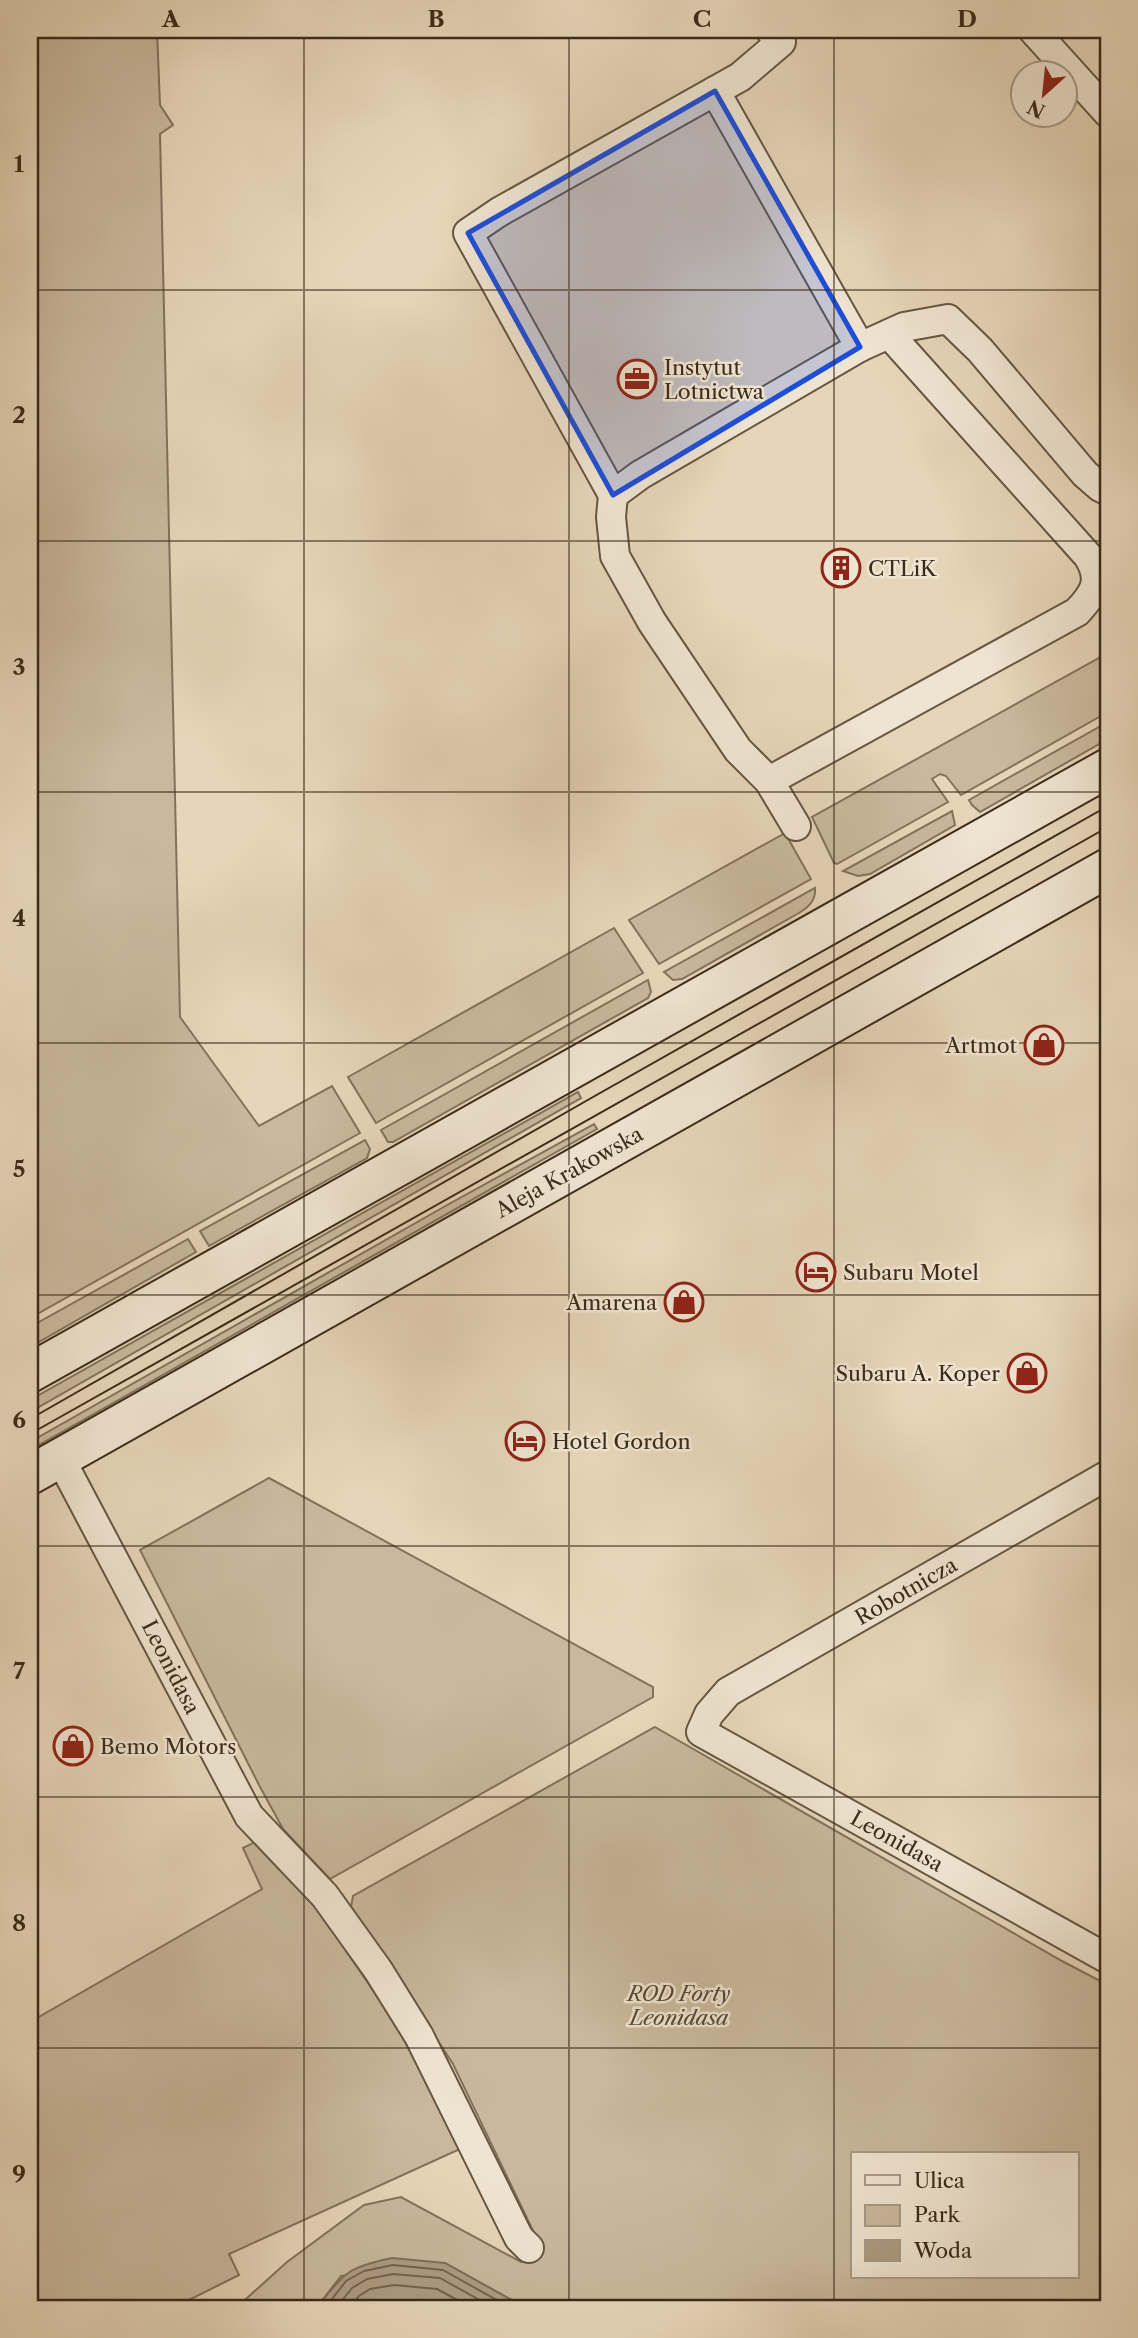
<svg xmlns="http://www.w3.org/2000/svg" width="1138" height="2338" viewBox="0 0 1138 2338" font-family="'Libre Caslon Text',serif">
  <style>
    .green { fill: #c9b89d; stroke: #82725c; stroke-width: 2; fill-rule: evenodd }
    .water { fill: #ac9b82; stroke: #7f6e58; stroke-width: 2 }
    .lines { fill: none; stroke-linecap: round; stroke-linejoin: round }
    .shore { stroke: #74634e; stroke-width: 2 }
    .minor-casing { stroke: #665642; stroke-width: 32 }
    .secondary-casing { stroke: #3b2b1a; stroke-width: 42 }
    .minor { stroke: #efe4d1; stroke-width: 28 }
    .secondary { stroke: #efe4d1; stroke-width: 38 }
    .tram { stroke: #3b2b1a; stroke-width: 2 }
    .marked { fill: #1d4ed8; fill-opacity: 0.2; stroke: #1d4ed8; stroke-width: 5; stroke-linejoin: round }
    .grid { fill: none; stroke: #3b2b1a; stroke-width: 2; stroke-opacity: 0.55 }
    .labels { text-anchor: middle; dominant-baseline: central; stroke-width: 5; stroke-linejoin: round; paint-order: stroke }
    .poi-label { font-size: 21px; fill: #3b2b1a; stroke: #efe4d1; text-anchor: start }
    .street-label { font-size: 21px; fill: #3b2b1a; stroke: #efe4d1 }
    .park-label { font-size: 21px; font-style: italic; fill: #574734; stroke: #efe4d1 }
    .neatline { fill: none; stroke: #3b2b1a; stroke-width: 2.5 }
    .grid-label { font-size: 23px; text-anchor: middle; font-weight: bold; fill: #3b2b1a }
  </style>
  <rect width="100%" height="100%" fill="#e6d5b8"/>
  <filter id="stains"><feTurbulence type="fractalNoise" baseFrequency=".00286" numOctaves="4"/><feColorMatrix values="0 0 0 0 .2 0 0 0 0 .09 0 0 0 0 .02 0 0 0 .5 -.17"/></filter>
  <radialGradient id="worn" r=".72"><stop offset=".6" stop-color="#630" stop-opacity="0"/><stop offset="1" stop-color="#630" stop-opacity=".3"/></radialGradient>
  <g class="green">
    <polygon points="35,30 157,30 160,105 173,125 160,134 180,1017 259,1126 332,1086 360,1133 30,1318 30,37"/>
    <polygon points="1108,653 1108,712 961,795 946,776 940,774 932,779 948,802 837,864 834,863 812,817"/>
    <polygon points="1106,723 1108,739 980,812 972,805 969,800"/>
    <polygon points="952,811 955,825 870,874 858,876 843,871"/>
    <polygon points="785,833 811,879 659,964 629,920"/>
    <path d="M815,888C816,900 809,907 799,913L682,979L673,980L664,972Z"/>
    <polygon points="614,928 643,973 376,1123 348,1077"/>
    <polygon points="648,980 651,992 648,998 393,1142 388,1142 381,1130"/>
    <polygon points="578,1092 581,1098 30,1412 30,1400"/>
    <polygon points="594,1124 597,1129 30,1450 30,1442 449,1204"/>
    <polygon points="365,1140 370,1149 367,1158 209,1246 200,1231"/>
    <polygon points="188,1239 196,1252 30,1347 30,1327"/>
    <polygon points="269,1478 653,1687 653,1697 330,1879 283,1829 259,1785 140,1550"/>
    <path d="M655,1727L1062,1961L1108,1985V2308H526L445,2263L341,2276L316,2308H236L287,2262L364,2205L401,2197L521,2262L536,2237L453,2064L351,1907L353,1896ZM853,2154H1077V2277H853Z"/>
    <polygon points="257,1841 338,1930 345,1949 397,2026 460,2149 229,2254 239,2275 173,2308 30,2308 30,2022 262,1889 243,1848"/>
  </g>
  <path class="water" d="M392,2258L445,2263L526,2308H316C346,2273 344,2268 392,2258Z"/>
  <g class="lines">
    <g class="shore">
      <polyline points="325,2308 346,2281 364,2271 393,2265 443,2270 511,2308"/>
      <polyline points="336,2308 352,2288 367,2279 393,2274 440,2278 494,2308"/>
      <polyline points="349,2308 359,2296 370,2289 394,2285 437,2289 472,2308"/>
    </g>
    <defs>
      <g id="minor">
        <polyline points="1033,30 1108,113"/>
        <polyline points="715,91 740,77 781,42 770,30"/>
        <polyline points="613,495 640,475 860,347 904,327 948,319 980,350 1085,474 1100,487 1108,491"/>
        <path d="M769,781L1077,612C1095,593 1103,580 1088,556L889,334"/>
        <polyline points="796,826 769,781 738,750 652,622 615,556 611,517 613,495 468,233 499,212 715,91 860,347"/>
        <polyline points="60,1458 249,1816 325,1896 378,1970 419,2036 514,2228 519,2238 529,2248"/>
        <polyline points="1108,1475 728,1692 709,1714 701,1732 1108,1959"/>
      </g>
      <g id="secondary">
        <polyline points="30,1373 1108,768"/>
        <polyline points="30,1475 1108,868"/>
      </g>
    </defs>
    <use href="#minor" class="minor-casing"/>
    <use href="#secondary" class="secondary-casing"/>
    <use href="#minor" class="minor"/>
    <use href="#secondary" class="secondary"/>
    <g class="tram">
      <polyline points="30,1419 593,1097 1108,806"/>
      <polyline points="30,1434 1108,827"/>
    </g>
  </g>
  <path class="marked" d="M715,91L860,347L613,495L468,233Z"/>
  <path class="grid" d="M304,30V2308M569,30V2308M834,30V2308M30,290H1108M30,541H1108M30,792H1108M30,1043H1108M30,1295H1108M30,1546H1108M30,1797H1108M30,2048H1108"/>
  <defs>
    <symbol id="office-ring" viewBox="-11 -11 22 22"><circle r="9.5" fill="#efe4d1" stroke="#8f2418" stroke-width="1.5"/><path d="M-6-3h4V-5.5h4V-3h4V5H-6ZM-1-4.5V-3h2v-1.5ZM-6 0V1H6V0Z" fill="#8f2418"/></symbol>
    <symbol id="building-ring" viewBox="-11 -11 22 22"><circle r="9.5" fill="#efe4d1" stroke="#8f2418" stroke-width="1.5"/><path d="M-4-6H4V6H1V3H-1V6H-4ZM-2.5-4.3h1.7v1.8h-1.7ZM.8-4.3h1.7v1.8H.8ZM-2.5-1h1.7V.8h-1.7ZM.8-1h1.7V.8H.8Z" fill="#8f2418"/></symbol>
    <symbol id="shop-ring" viewBox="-11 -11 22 22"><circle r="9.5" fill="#efe4d1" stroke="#8f2418" stroke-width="1.5"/><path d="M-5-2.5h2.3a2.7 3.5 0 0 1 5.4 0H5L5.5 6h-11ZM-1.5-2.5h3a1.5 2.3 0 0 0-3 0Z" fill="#8f2418"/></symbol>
    <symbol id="hotel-ring" viewBox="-11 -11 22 22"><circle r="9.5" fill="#efe4d1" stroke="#8f2418" stroke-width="1.5"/><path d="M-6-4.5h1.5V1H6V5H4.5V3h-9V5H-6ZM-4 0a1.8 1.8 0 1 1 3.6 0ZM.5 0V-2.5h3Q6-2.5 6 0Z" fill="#8f2418"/></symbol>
  </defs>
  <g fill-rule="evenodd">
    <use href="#office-ring" x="615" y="357" width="44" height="44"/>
    <use href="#building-ring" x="819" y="546" width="44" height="44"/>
    <use href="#shop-ring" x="1022" y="1023" width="44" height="44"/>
    <use href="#hotel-ring" x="794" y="1250" width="44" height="44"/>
    <use href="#shop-ring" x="662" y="1280" width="44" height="44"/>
    <use href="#shop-ring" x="1005" y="1351" width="44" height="44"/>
    <use href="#hotel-ring" x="503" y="1419" width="44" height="44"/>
    <use href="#shop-ring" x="51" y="1724" width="44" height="44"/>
  </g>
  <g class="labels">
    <g class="poi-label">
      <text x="664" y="367">Instytut<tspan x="664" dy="24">Lotnictwa</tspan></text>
      <text x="868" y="568">CTLiK</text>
      <text x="1017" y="1045" text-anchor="end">Artmot</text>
      <text x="843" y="1272">Subaru Motel</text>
      <text x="657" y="1302" text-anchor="end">Amarena</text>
      <text x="1000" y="1373" text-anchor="end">Subaru A. Koper</text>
      <text x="552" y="1441">Hotel Gordon</text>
      <text x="100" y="1746">Bemo Motors</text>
    </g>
    <g class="street-label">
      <text transform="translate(569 1172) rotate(-29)">Aleja Krakowska</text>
      <text transform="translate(906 1591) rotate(-30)">Robotnicza</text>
      <text transform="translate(171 1667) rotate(63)">Leonidasa</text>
      <text transform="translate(897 1841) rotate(29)">Leonidasa</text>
    </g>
    <g class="park-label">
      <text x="679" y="1993">ROD Forty<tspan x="679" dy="24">Leonidasa</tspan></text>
    </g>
  </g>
  <rect width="1138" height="2338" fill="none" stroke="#e6d5b8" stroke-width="77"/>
  <rect x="851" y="2152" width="228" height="126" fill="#efe4d1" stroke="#a79a88" stroke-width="2"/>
  <rect x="865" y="2175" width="35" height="10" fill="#efe4d1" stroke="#a79a88" stroke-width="2"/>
  <text x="914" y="2188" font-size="21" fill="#3b2b1a">Ulica</text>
  <rect x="865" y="2205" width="35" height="21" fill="#c9b89d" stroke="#a79a88" stroke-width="2"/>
  <text x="914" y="2222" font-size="21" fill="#3b2b1a">Park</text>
  <rect x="865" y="2240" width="35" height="21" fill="#ac9b82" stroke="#a79a88" stroke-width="2"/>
  <text x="914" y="2258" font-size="21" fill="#3b2b1a">Woda</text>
  <g transform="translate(1044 94) rotate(207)"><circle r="33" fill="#efe4d1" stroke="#a79a88" stroke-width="2"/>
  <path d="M0-5L12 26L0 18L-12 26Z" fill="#8f2418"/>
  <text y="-10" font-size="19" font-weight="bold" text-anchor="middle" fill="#3b2b1a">N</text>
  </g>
  <rect x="38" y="38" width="1062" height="2262" class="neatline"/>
  <g class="grid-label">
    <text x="171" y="27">A</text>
    <text x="436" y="27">B</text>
    <text x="702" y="27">C</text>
    <text x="967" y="27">D</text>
    <text x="19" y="172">1</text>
    <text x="19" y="423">2</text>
    <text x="19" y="675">3</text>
    <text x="19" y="926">4</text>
    <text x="19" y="1177">5</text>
    <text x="19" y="1428">6</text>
    <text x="19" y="1679">7</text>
    <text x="19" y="1931">8</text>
    <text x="19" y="2182">9</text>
  </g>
  <rect width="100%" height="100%" filter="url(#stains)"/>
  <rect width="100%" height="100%" fill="url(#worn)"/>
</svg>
